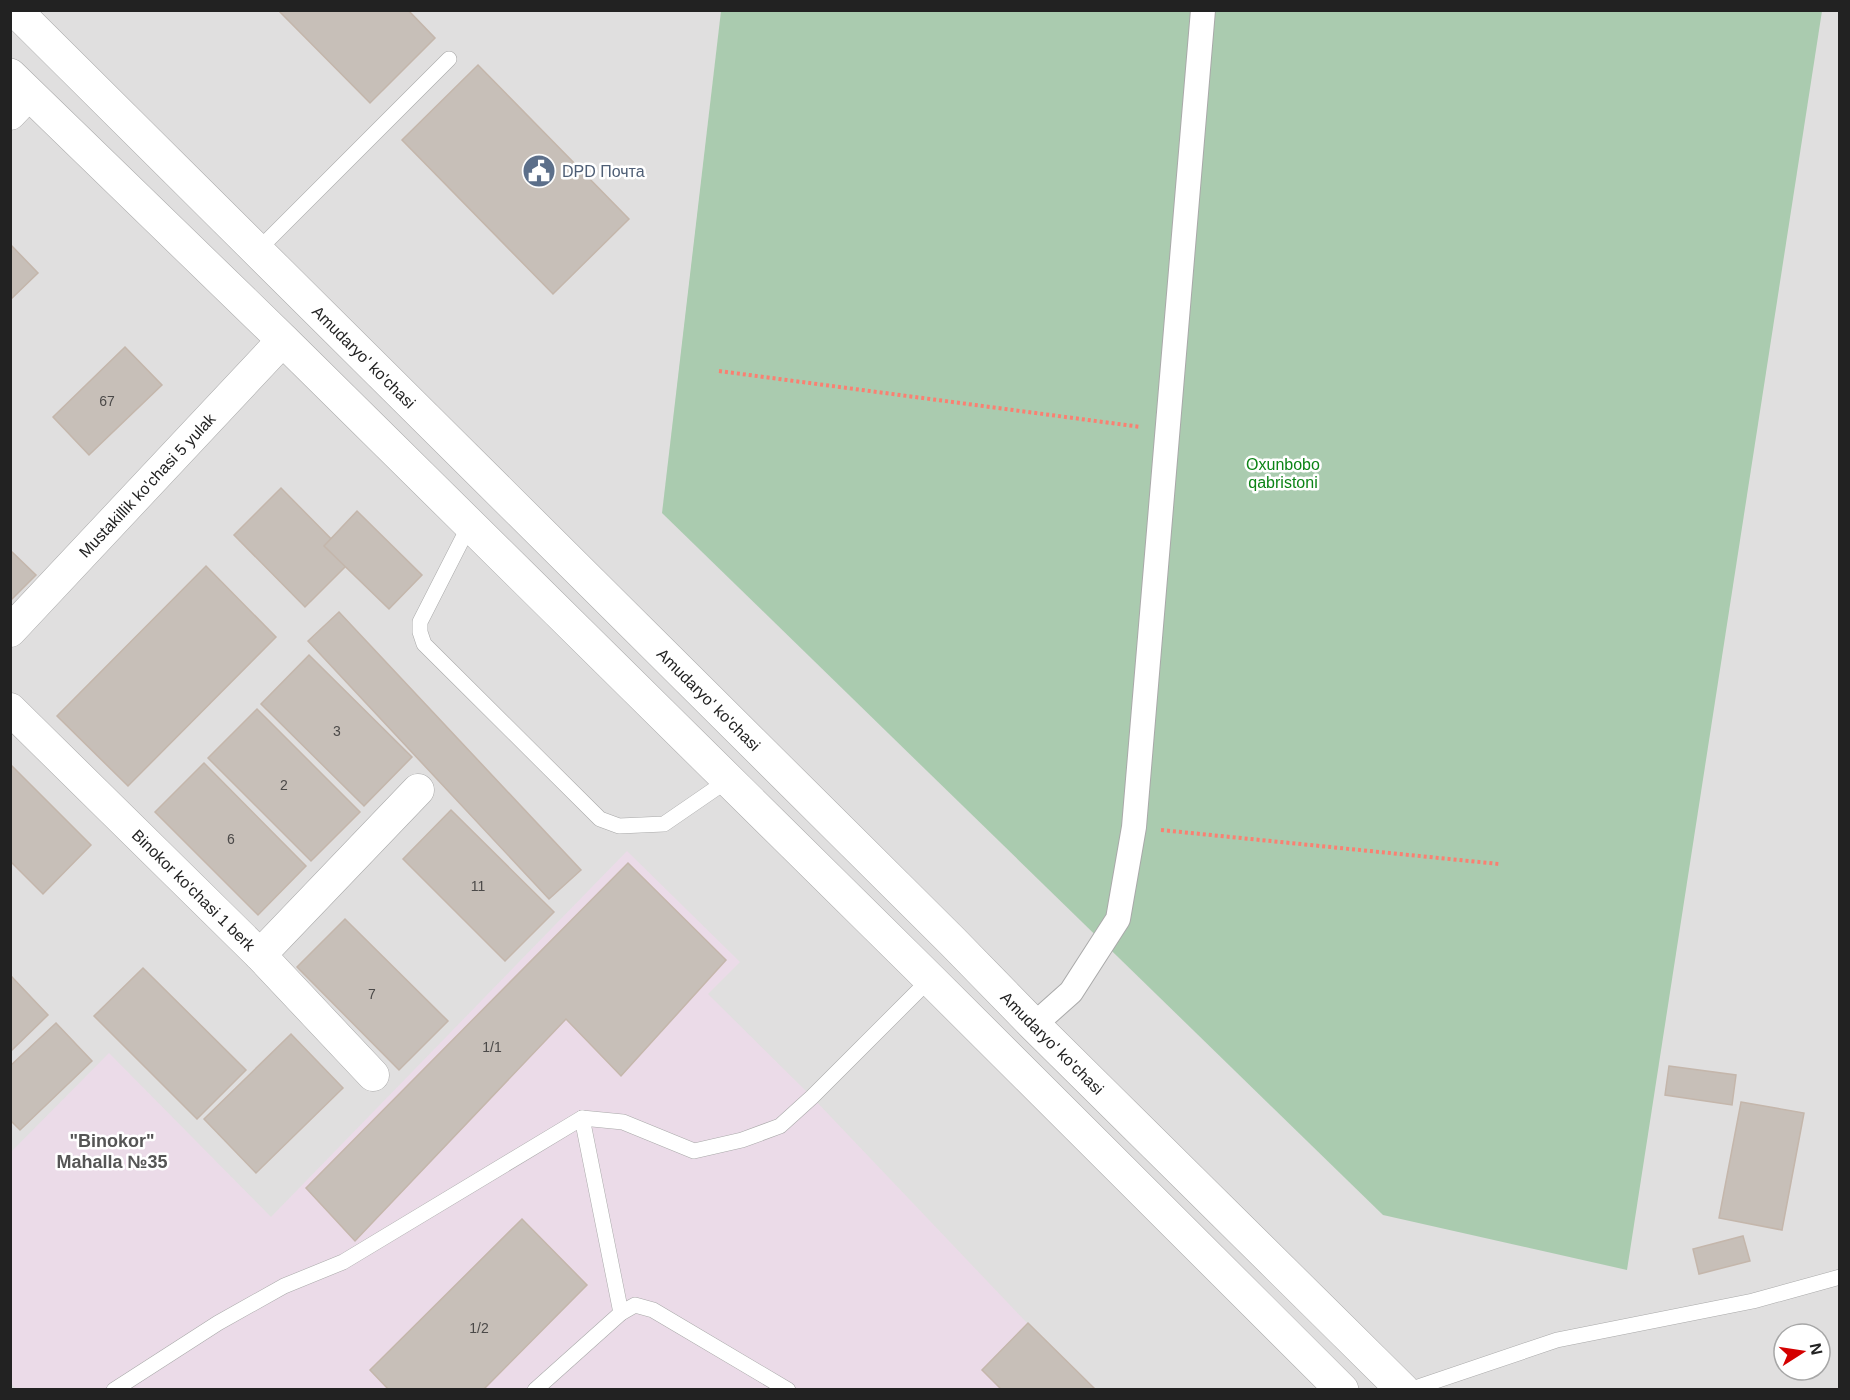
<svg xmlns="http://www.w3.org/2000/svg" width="1850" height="1400" viewBox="0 0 1850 1400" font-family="Helvetica,sans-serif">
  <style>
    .residential { fill: #e0dfdf; fill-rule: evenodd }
    .industrial { fill: #ebdbe8 }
    .cemetery { fill: #aacbaf }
    .building { fill: #c7bfb8; stroke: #c4b6ab; stroke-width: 1.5 }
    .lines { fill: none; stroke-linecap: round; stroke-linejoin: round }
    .service-casing { stroke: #a9a9a9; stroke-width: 16 }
    .pedestrian-casing { stroke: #a9a9a9; stroke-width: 26 }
    .minor-casing { stroke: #a9a9a9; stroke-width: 33 }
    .tertiary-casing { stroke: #a9a9a9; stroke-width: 34 }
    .path { stroke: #fa8072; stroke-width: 4; stroke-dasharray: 3 3; stroke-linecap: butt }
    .service { stroke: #fff; stroke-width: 15 }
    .pedestrian { stroke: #fff; stroke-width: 24 }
    .minor { stroke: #fff; stroke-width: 32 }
    .tertiary { stroke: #fff; stroke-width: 33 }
    .labels { text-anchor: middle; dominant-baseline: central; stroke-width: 5; stroke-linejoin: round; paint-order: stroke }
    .number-label { font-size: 14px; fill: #4b4948 }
    .service-label { font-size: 16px; fill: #4e5e75; stroke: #fff; text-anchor: start }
    .street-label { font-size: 16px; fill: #222; stroke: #fff }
    .park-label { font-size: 16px; fill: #0c8416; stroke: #fff }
    .neighbourhood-label { font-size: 18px; font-weight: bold; fill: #555; stroke: #fff }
  </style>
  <rect width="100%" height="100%" fill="#f2efe9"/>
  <path class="residential" d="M10,11H1839V1389H11ZM1784,1334H1820V1370H1784Z"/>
  <polygon class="industrial" points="627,851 740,962 708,994 812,1097 1027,1323 1096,1389 17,1389 10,1383 10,1153 109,1053 271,1217"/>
  <polygon class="cemetery" points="721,11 1822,11 1627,1270 1383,1215 662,513"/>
  <g class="building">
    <polygon points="278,10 408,10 435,38 370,103"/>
    <polygon points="478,65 629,219 553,294 402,140"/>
    <polygon points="10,244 38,273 10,300"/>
    <polygon points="125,347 162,385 89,455 53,417"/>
    <polygon points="281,488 352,560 305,607 234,535"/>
    <polygon points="357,511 422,575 389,609 324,546"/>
    <polygon points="10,550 36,575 10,601"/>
    <polygon points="206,566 276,637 128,786 57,716"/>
    <polygon points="339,612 581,870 549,899 308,641"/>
    <polygon points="309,655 412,757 364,806 261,704"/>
    <polygon points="257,709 360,812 311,861 208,758"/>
    <polygon points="204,763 306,866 258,915 155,812"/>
    <polygon points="10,764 91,845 43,894 10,861"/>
    <polygon points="451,810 554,912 505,961 403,859"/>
    <polygon points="628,863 726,960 621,1076 566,1019 355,1241 306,1188"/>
    <polygon points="345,919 448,1021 399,1070 297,967"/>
    <polygon points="143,968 246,1070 197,1119 94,1016"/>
    <polygon points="12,977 48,1015 10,1052 10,978"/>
    <polygon points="56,1023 92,1061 20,1130 10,1120 10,1066"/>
    <polygon points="291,1034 343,1088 256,1173 204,1119"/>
    <polygon points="1669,1066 1736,1075 1732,1105 1665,1095"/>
    <polygon points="1741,1102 1804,1113 1782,1230 1719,1218"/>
    <polygon points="522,1219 587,1285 483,1390 389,1390 370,1370"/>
    <polygon points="1743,1236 1750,1261 1699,1274 1693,1249"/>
    <polygon points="1028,1323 1096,1390 1002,1390 982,1370"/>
  </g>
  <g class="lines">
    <defs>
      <g id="service">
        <polyline points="257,251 449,59"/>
        <polyline points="470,524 420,622 420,632 424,644 600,819 619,826 664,824 728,780"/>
        <polyline points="582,1118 621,1313"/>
        <polyline points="114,1390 218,1323 284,1286 343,1262 582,1118 623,1122 694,1151 742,1140 780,1126 812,1097 930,979"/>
        <polyline points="535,1390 621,1313 635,1305 653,1310 788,1390"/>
        <polyline points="1409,1390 1557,1340 1753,1301 1840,1277"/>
      </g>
      <polyline id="pedestrian" points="1034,1025 1071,992 1118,919 1134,827 1203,10"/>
      <g id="minor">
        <polyline points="10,114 29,94"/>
        <path id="s1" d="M10,631L283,340"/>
        <path id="s2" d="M10,709L260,955L373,1075"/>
        <polyline points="260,955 418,790"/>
      </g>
      <g id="tertiary">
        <path id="s3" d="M15,10L952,941L1034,1025L1403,1390"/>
        <polyline points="10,75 283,340 930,979 1342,1390"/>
      </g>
    </defs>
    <use href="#service" class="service-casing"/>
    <use href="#pedestrian" class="pedestrian-casing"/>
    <use href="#minor" class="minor-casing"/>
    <use href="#tertiary" class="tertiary-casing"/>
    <g class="path">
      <polyline points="719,371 1141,427"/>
      <polyline points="1161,830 1499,864"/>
    </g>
    <use href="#service" class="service"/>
    <use href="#pedestrian" class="pedestrian"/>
    <use href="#minor" class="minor"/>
    <use href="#tertiary" class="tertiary"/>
  </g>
  <defs>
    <symbol id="civic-disc" viewBox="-11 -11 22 22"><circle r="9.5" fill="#5c6f8a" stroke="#fff"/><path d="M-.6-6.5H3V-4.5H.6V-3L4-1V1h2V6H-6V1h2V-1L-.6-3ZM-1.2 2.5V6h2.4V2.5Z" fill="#fff"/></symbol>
  </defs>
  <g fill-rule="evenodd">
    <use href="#civic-disc" x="520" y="152" width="38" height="38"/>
  </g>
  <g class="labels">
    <g class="number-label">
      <text x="107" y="401">67</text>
      <text x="337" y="731">3</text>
      <text x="284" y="785">2</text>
      <text x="231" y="839">6</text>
      <text x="478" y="886">11</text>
      <text x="372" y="994">7</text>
      <text x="492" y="1047">1/1</text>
      <text x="479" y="1328">1/2</text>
    </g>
    <g class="service-label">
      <text x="562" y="171">DPD Почта</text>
    </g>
    <g class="street-label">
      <text stroke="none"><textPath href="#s3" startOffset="492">Amudaryo' ko'chasi</textPath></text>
      <text stroke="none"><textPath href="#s1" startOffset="200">Mustakillik ko'chasi 5 yulak</textPath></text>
      <text stroke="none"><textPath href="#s3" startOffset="978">Amudaryo' ko'chasi</textPath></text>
      <text stroke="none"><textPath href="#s2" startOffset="258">Binokor ko'chasi 1 berk</textPath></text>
      <text stroke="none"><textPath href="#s3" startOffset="1464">Amudaryo' ko'chasi</textPath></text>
    </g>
    <g class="park-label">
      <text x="1283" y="464">Oxunbobo<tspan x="1283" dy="18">qabristoni</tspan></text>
    </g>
    <g class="neighbourhood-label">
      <text x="112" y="1141">"Binokor"<tspan x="112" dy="21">Mahalla №35</tspan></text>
    </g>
  </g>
  <rect width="1850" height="1400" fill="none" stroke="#222222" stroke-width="24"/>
  <g transform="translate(1802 1352) rotate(78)"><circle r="28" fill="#ffffff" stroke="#a7a7a7" stroke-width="1.5"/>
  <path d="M0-4.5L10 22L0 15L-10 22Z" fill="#d40000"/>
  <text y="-9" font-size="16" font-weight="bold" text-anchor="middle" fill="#222222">N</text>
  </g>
</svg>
